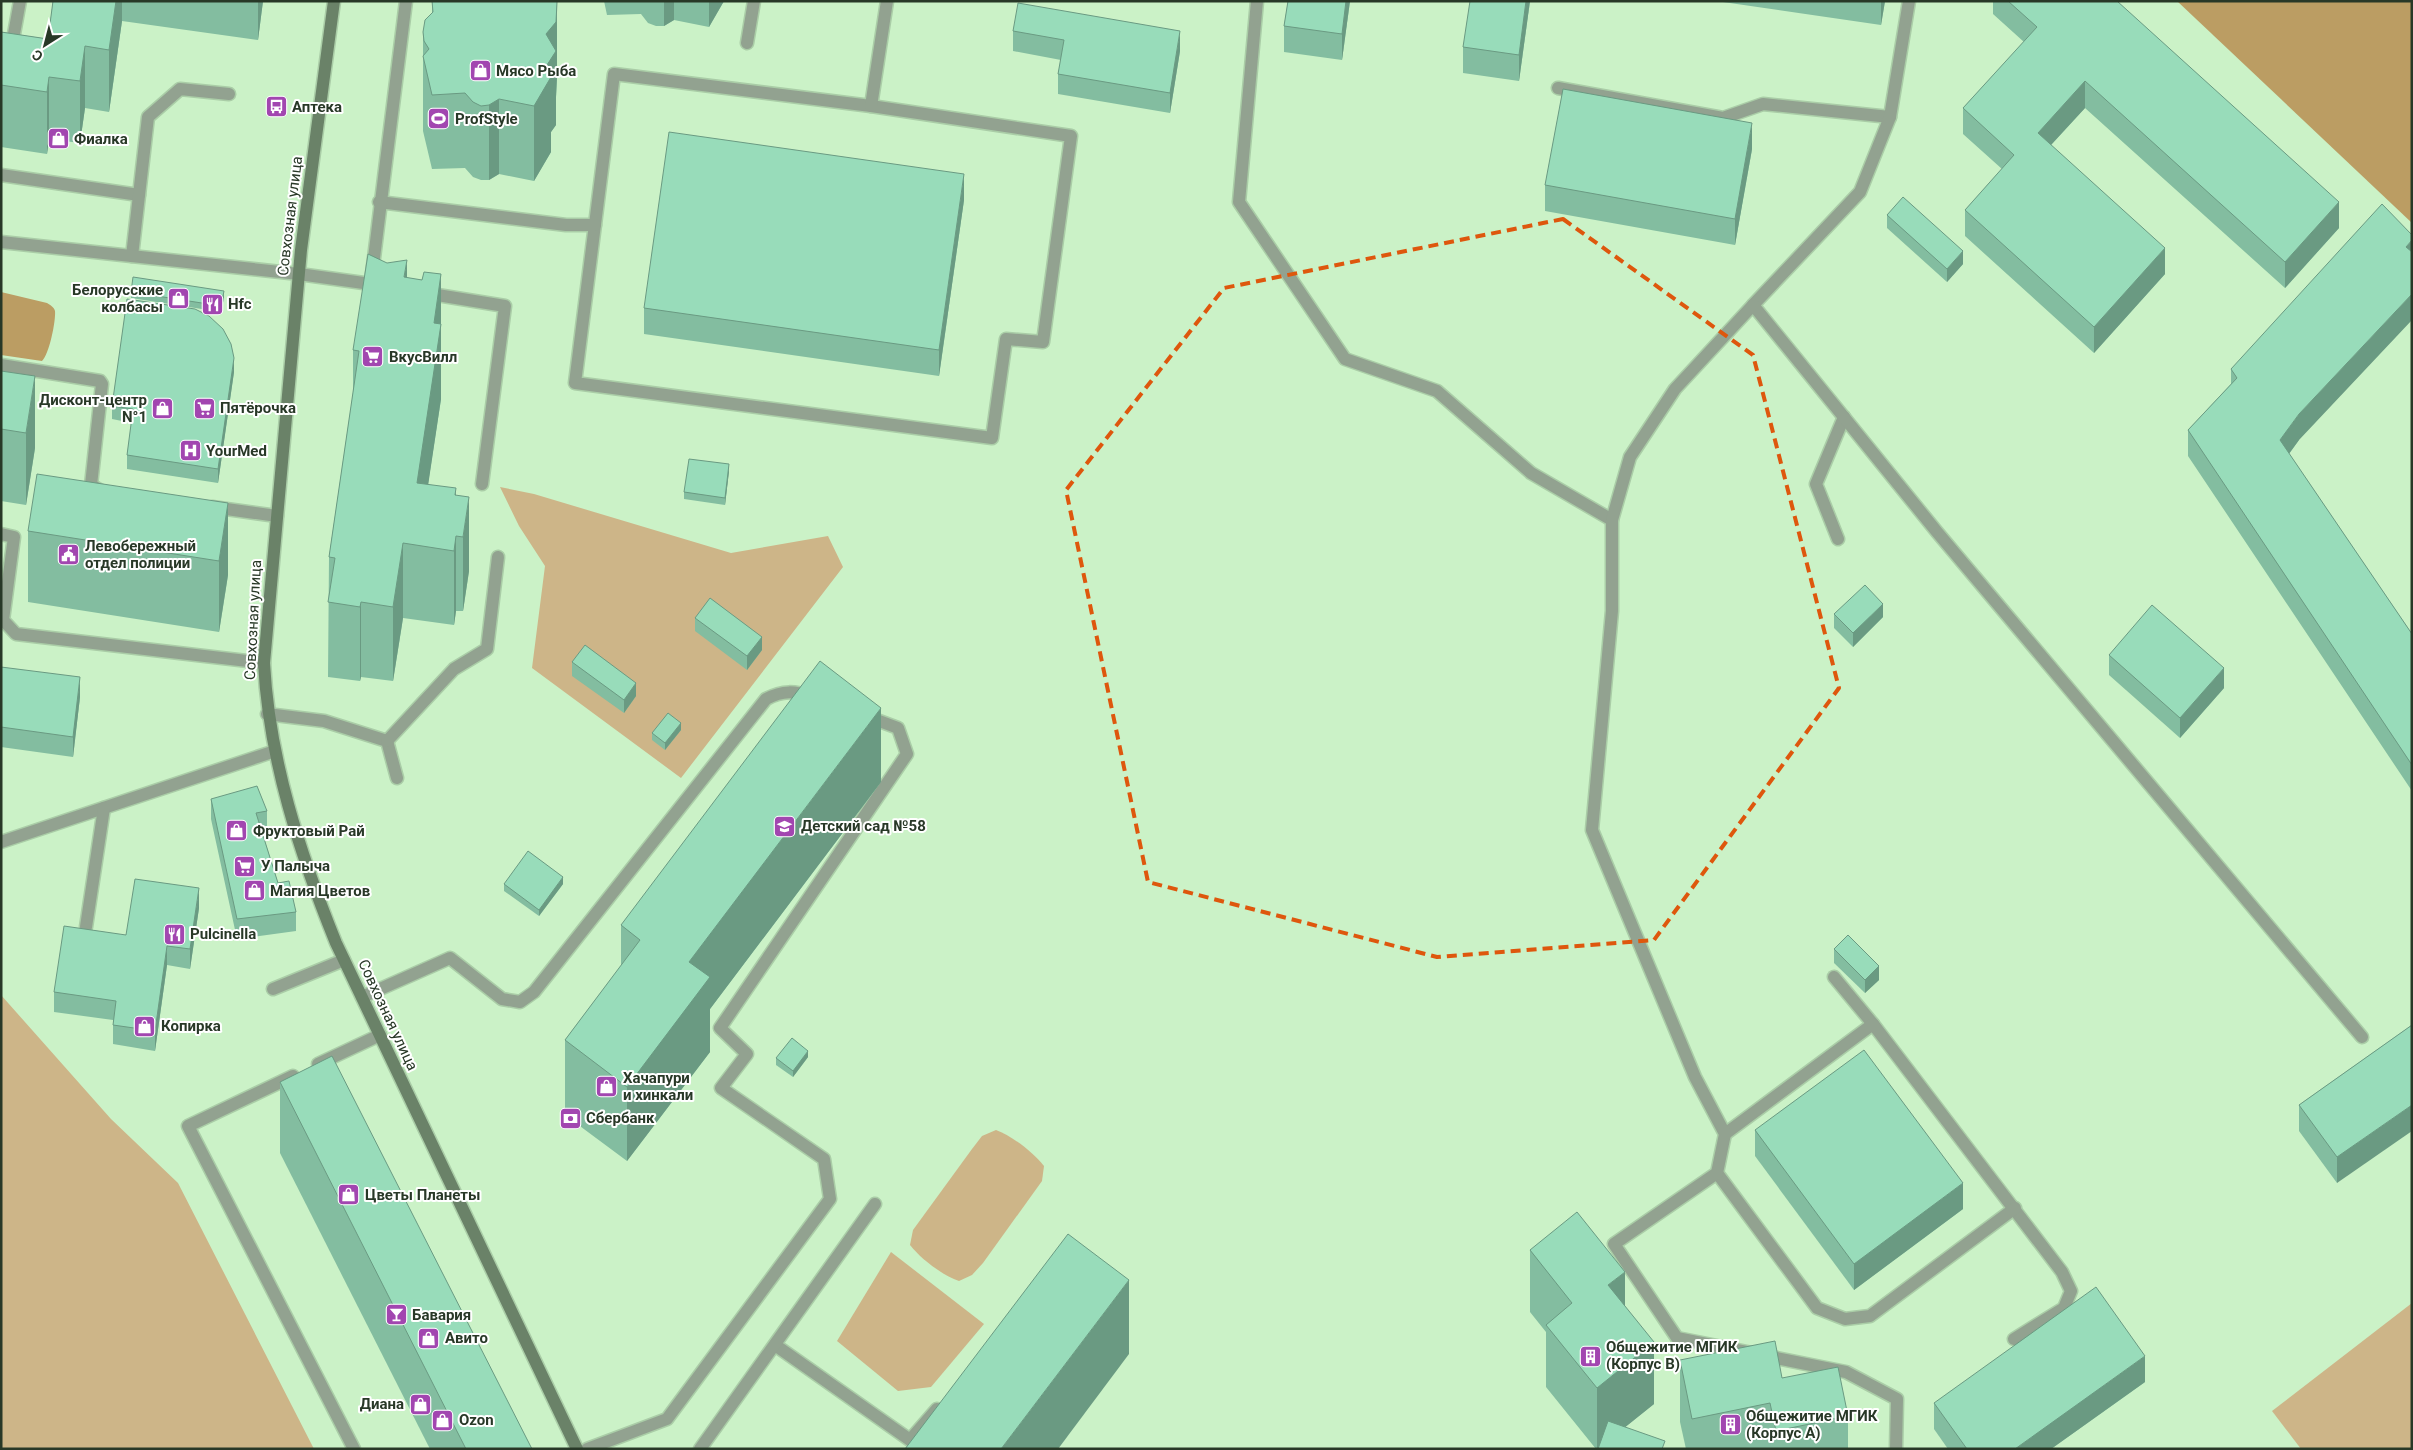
<svg xmlns="http://www.w3.org/2000/svg" width="2413" height="1450" viewBox="0 0 2413 1450" font-family="Roboto,sans-serif">
  <style>
    .green { fill: #cdb588 }
    .forest { fill: #bb9d63 }
    .lines { fill: none; stroke-linecap: round; stroke-linejoin: round }
    .lane-casing { stroke: #aacda7; stroke-width: 15 }
    .street-casing { stroke: #aacda7; stroke-width: 15 }
    .secondary-casing { stroke: #aacda7; stroke-width: 15 }
    .lane { stroke: #92a290; stroke-width: 12 }
    .street { stroke: #92a290; stroke-width: 12 }
    .secondary { stroke: #6a8268; stroke-width: 12 }
    .wall { fill: #83bda0 }
    .shaded-wall { fill: #6a9a82 }
    .building { fill: #98dcba; stroke: #6a9a82 }
    .marked { fill: none; stroke: #de570d; stroke-width: 4; stroke-dasharray: 10 6; stroke-linejoin: round }
    .labels { text-anchor: middle; dominant-baseline: central; stroke-width: 4; stroke-linejoin: round; paint-order: stroke }
    .poi-label { font-size: 15px; font-weight: bold; fill: #283827; stroke: #fff; text-anchor: start }
    .street-label { font-size: 15px; fill: #283827; stroke: #fff }
  </style>
  <rect width="100%" height="100%" fill="#cbf2c7"/>
  <g class="green">
    <polygon points="500,487 534,494 731,553 828,536 843,567 681,778 532,668 545,566 519,526"/>
    <polygon points="1,995 111,1119 178,1183 314,1449 1,1449"/>
    <path d="M996,1130C1012,1136 1033,1152 1044,1166L1042,1181L983,1263L972,1275L959,1281C942,1275 921,1259 910,1245L913,1230L972,1149L982,1136Z"/>
    <polygon points="891,1252 984,1324 931,1387 898,1391 837,1341"/>
    <polygon points="2412,1303 2412,1449 2301,1449 2272,1411"/>
  </g>
  <g class="forest">
    <polygon points="2177,1 2412,1 2412,223"/>
    <path d="M1,292L47,303C50,305 54,307 55,311C56,321 49,355 42,361L1,355Z"/>
  </g>
  <g class="lines">
    <defs>
      <g id="lane">
        <polyline points="1257,1 1239,202 1345,359 1437,391 1531,473 1612,520"/>
        <polyline points="747,43 754,1"/>
        <polyline points="1,59 12,45 20,1"/>
        <polygon points="614,74 871,106 1071,136 1043,342 1006,339 992,438 575,383"/>
        <polyline points="1558,88 1723,118 1763,104 1890,117"/>
        <polyline points="871,106 887,1"/>
        <polyline points="1,175 139,195"/>
        <polyline points="379,202 566,225 595,225"/>
        <polyline points="132,256 148,117 180,89 229,94"/>
        <polyline points="299,274 378,285"/>
        <polyline points="372,274 406,1"/>
        <polyline points="425,293 505,306 482,484"/>
        <polyline points="1753,305 1860,192 1890,117 1909,1"/>
        <polyline points="1,365 100,381 102,384 91,485 101,491"/>
        <polyline points="212,507 277,516"/>
        <polyline points="1,534 14,537 3,620 16,634 264,663"/>
        <polyline points="1838,539 1816,484 1844,417"/>
        <polyline points="267,714 324,721 387,741 397,778"/>
        <polyline points="387,741 454,669 487,649 498,557"/>
        <polyline points="1,842 275,751"/>
        <polyline points="86,927 104,808"/>
        <polyline points="1834,977 1873,1024"/>
        <polyline points="273,989 344,960"/>
        <path d="M362,997L450,958L502,999L520,1002L534,992L766,699C783,690 795,691 812,697"/>
        <polyline points="318,1064 380,1035"/>
        <polyline points="293,1076 188,1126 354,1449"/>
        <polyline points="1725,1134 1873,1024 2062,1272 2071,1291 2064,1308 2014,1339"/>
        <polyline points="1717,1173 1817,1308 1845,1319 1870,1316 2015,1208"/>
        <polyline points="775,1345 910,1440 937,1409"/>
        <polyline points="587,1449 667,1419 830,1199 824,1159 721,1088 747,1054 720,1028 907,754 898,728 866,716"/>
        <polyline points="700,1449 875,1204"/>
        <polyline points="1896,1449 1897,1399 1846,1372 1677,1338 1614,1244 1717,1173 1725,1134 1695,1077 1592,830 1612,611 1612,520 1630,457 1675,389 1753,305 1937,532 2362,1037"/>
      </g>
      <polyline id="street" points="1,242 299,274"/>
      <path id="secondary" d="M334,1L301,250L264,663C269,759 300,854 336,943L577,1449"/>
    </defs>
    <use href="#lane" class="lane-casing"/>
    <use href="#street" class="street-casing"/>
    <use href="#secondary" class="secondary-casing"/>
    <use href="#lane" class="lane"/>
    <use href="#street" class="street"/>
    <use href="#secondary" class="secondary"/>
  </g>
  <g class="wall">
    <polygon points="53,1 263,1 258,40 122,21 109,112 85,108 80,143 49,139 47,154 1,147 1,32 48,39"/>
    <polygon points="432,1 557,77 556,97 556,125 551,132 551,152 534,181 499,174 489,180 481,180 473,177 465,168 432,169 423,131 423,32 432,13"/>
    <polygon points="604,1 724,1 709,27 674,20 664,26 656,26 648,23 641,14 607,15"/>
    <polygon points="1288,1 1350,1 1342,60 1284,52 1284,26"/>
    <polygon points="1530,1 1519,81 1463,73 1463,47"/>
    <polygon points="1716,1 1885,1 1881,25"/>
    <polygon points="1993,1 2117,1 2339,228 2285,288 2085,108 2051,145 2165,274 2094,353 1965,236 1965,210 2002,169 1963,134 1963,108 2024,42 1993,14"/>
    <polygon points="1013,31 1180,51 1170,113 1058,94 1058,74 1061,60 1013,51"/>
    <polygon points="1752,149 1735,245 1545,211 1545,185"/>
    <polygon points="964,200 939,376 644,334 644,308"/>
    <polygon points="1887,215 1963,264 1947,282 1887,228"/>
    <polygon points="441,274 441,399 428,484 456,495 469,571 463,611 456,611 454,625 403,618 393,681 361,677 360,681 328,677 329,557 353,393 353,350 407,278 422,280"/>
    <polygon points="131,292 224,298 221,312 131,298"/>
    <polygon points="2231,369 2299,440 2289,454 2412,634 2412,791 2188,456 2188,430 2231,384"/>
    <polygon points="1,371 35,448 26,505 1,501"/>
    <polygon points="234,372 218,483 127,469 127,455 132,423 112,419 112,406"/>
    <polygon points="729,471 725,505 684,499 684,492"/>
    <polygon points="228,503 228,575 219,632 28,602 28,531"/>
    <polygon points="1834,614 1883,617 1853,647 1834,628"/>
    <polygon points="695,618 762,650 747,670 695,631"/>
    <polygon points="2109,655 2224,688 2180,738 2109,675"/>
    <polygon points="572,662 636,696 624,713 572,676"/>
    <polygon points="1,667 80,697 73,757 1,747"/>
    <polygon points="681,730 665,750 652,740 652,733"/>
    <polygon points="881,782 710,1009 710,1052 627,1161 565,1115 565,1040 621,966 621,925"/>
    <polygon points="211,799 267,811 267,831 262,832 278,883 296,912 296,931 237,939 211,819"/>
    <polygon points="504,884 563,884 539,916 504,891"/>
    <polygon points="199,908 190,969 167,965 155,1051 113,1044 113,1020 54,1012 54,992"/>
    <polygon points="1834,949 1879,980 1865,993 1834,963"/>
    <polygon points="2412,1025 2337,1183 2299,1131 2299,1105"/>
    <polygon points="808,1057 793,1077 776,1065 776,1058"/>
    <polygon points="280,1082 532,1449 430,1449 280,1153"/>
    <polygon points="1755,1130 1963,1209 1854,1290 1755,1156"/>
    <polygon points="1530,1250 1625,1306 1654,1404 1625,1427 1665,1449 1596,1449 1546,1387 1546,1332 1530,1312"/>
    <polygon points="1680,1360 1782,1378 1848,1416 1848,1449 1686,1449 1680,1422"/>
    <polygon points="2145,1382 2051,1449 1948,1449 1934,1429 1934,1403"/>
  </g>
  <g class="shaded-wall">
    <polygon points="116,1 122,1 122,21 109,112 109,50"/>
    <polygon points="258,1 263,1 258,40"/>
    <polygon points="664,1 674,1 674,20 664,26"/>
    <polygon points="709,1 724,1 709,27"/>
    <polygon points="1346,1 1350,1 1342,60 1342,34"/>
    <polygon points="1526,1 1530,1 1519,81 1519,55"/>
    <polygon points="1881,1 1885,1 1881,25"/>
    <polygon points="557,2 557,77 556,97 556,125 551,132 551,152 534,181 534,106 546,34"/>
    <polygon points="1180,31 1180,51 1170,113 1170,93"/>
    <polygon points="85,46 85,108 80,143 80,81"/>
    <polygon points="49,77 49,139 47,154 47,92"/>
    <polygon points="2085,81 2085,108 2038,159 2038,133"/>
    <polygon points="499,99 499,174 489,180 489,105"/>
    <polygon points="1752,123 1752,149 1735,245 1735,219"/>
    <polygon points="964,174 964,200 939,376 939,350"/>
    <polygon points="2339,202 2339,228 2285,288 2285,262"/>
    <polygon points="2412,240 2412,266 2406,247"/>
    <polygon points="2165,248 2165,274 2094,353 2094,327"/>
    <polygon points="1963,251 1963,264 1947,282 1947,269"/>
    <polygon points="407,260 407,334 404,277"/>
    <polygon points="441,274 441,399 419,546 417,483 434,323"/>
    <polygon points="224,291 224,298 221,312 221,306"/>
    <polygon points="2412,294 2412,320 2299,440 2280,466 2280,440 2299,414"/>
    <polygon points="234,358 234,372 218,483 218,469"/>
    <polygon points="35,376 35,448 26,505 26,433"/>
    <polygon points="729,464 729,471 725,505 725,498"/>
    <polygon points="456,488 456,611 454,625 454,551 455,495"/>
    <polygon points="469,497 469,571 463,611 463,537"/>
    <polygon points="228,503 228,575 219,632 219,561"/>
    <polygon points="403,543 403,618 393,681 393,607"/>
    <polygon points="361,602 361,677 360,681 360,607"/>
    <polygon points="1883,604 1883,617 1853,647 1853,633"/>
    <polygon points="762,637 762,650 747,670 747,656"/>
    <polygon points="2224,668 2224,688 2180,738 2180,718"/>
    <polygon points="80,677 80,697 73,757 73,737"/>
    <polygon points="636,683 636,696 624,713 624,700"/>
    <polygon points="881,708 881,782 710,1009 710,1052 627,1161 627,1087 689,962"/>
    <polygon points="681,723 681,730 665,750 665,743"/>
    <polygon points="563,877 563,884 539,916 539,910"/>
    <polygon points="199,888 199,908 190,969 190,949"/>
    <polygon points="167,946 167,965 155,1051 155,1031"/>
    <polygon points="1879,966 1879,980 1865,993 1865,980"/>
    <polygon points="808,1051 808,1057 793,1077 793,1071"/>
    <polygon points="2412,1105 2412,1131 2337,1183 2337,1157"/>
    <polygon points="1963,1183 1963,1209 1854,1290 1854,1264"/>
    <polygon points="1625,1272 1625,1334 1608,1285"/>
    <polygon points="1129,1280 1129,1354 1058,1449 1001,1449"/>
    <polygon points="1654,1342 1654,1404 1598,1449 1597,1449 1597,1388"/>
    <polygon points="2145,1356 2145,1382 2051,1449 2015,1449"/>
  </g>
  <g class="building">
    <polygon points="53,1 116,1 109,50 85,46 80,81 49,77 47,92 1,85 1,32 48,39"/>
    <polygon points="432,1 556,1 557,2 556,22 546,34 556,51 547,65 547,72 551,77 534,106 499,99 489,105 481,106 473,102 465,93 432,95 423,56 429,49 424,41 423,32 425,20 433,12"/>
    <polygon points="1288,1 1346,1 1342,34 1284,26"/>
    <polygon points="1470,1 1526,1 1519,55 1463,47"/>
    <polygon points="2008,1 2117,1 2339,202 2285,262 2085,81 2038,133 2165,248 2094,327 1965,210 2014,155 1963,108 2037,27"/>
    <polygon points="1018,3 1180,31 1170,93 1058,74 1064,40 1013,31"/>
    <polygon points="1563,89 1752,123 1735,219 1545,185"/>
    <polygon points="669,132 964,174 939,350 644,308"/>
    <polygon points="1903,197 1963,251 1947,269 1887,215"/>
    <polygon points="2382,204 2412,235 2412,240 2406,247 2412,252 2412,294 2299,414 2280,440 2412,634 2412,765 2188,430 2237,378 2231,369"/>
    <polygon points="368,254 387,263 407,260 404,277 422,280 424,272 441,274 434,323 441,324 417,483 456,488 455,495 469,497 463,537 456,536 454,551 403,543 393,607 361,602 360,607 328,602 335,558 329,557 359,351 353,350"/>
    <polygon points="133,277 224,291 221,306 131,292"/>
    <polygon points="127,299 195,309 209,316 223,329 231,344 234,358 218,469 127,455 133,409 112,406"/>
    <polygon points="1,371 35,376 26,433 1,429"/>
    <polygon points="689,459 729,464 725,498 684,492"/>
    <polygon points="37,474 228,503 219,561 28,531"/>
    <polygon points="1865,585 1883,604 1853,633 1834,614"/>
    <polygon points="710,598 762,637 747,656 695,618"/>
    <polygon points="2152,605 2224,668 2180,718 2109,655"/>
    <polygon points="585,645 636,683 624,700 572,662"/>
    <polygon points="820,661 881,708 689,962 710,977 627,1087 565,1040 640,940 621,925"/>
    <polygon points="1,667 80,677 73,737 1,727"/>
    <polygon points="668,713 681,723 665,743 652,733"/>
    <polygon points="257,786 267,811 256,813 278,883 289,881 296,912 237,919 211,799"/>
    <polygon points="528,851 563,877 539,910 504,884"/>
    <polygon points="135,879 199,888 190,949 167,946 155,1031 113,1025 116,1001 54,992 64,926 126,935"/>
    <polygon points="1848,935 1879,966 1865,980 1834,949"/>
    <polygon points="2412,1025 2412,1105 2337,1157 2299,1105"/>
    <polygon points="792,1038 808,1051 793,1071 776,1058"/>
    <polygon points="1864,1050 1963,1183 1854,1264 1755,1130"/>
    <polygon points="332,1056 532,1449 466,1449 280,1082"/>
    <polygon points="1577,1212 1625,1272 1608,1285 1654,1342 1597,1388 1546,1325 1572,1303 1530,1250"/>
    <polygon points="1068,1234 1129,1280 1001,1449 905,1449"/>
    <polygon points="2096,1287 2145,1356 2015,1449 1967,1449 1934,1403"/>
    <polygon points="1775,1341 1782,1378 1838,1367 1848,1416 1776,1431 1770,1403 1692,1419 1680,1360"/>
    <polygon points="1608,1421 1665,1441 1662,1449 1598,1449"/>
  </g>
  <path class="marked" d="M1563,219L1753,355L1839,688L1654,940L1437,957L1148,882L1066,490L1224,288Z"/>
  <defs>
    <symbol id="shop-square" viewBox="-11 -11 22 22"><rect x="-9" y="-9" width="18" height="18" rx="4" fill="#a246b0" stroke="#fff"/><path d="M-5-2.5h2.3a2.7 3.5 0 0 1 5.4 0H5L5.5 6h-11ZM-1.5-2.5h3a1.5 2.3 0 0 0-3 0Z" fill="#fff"/></symbol>
    <symbol id="bus-square" viewBox="-11 -11 22 22"><rect x="-9" y="-9" width="18" height="18" rx="4" fill="#a246b0" stroke="#fff"/><path d="M-5-6H5V4H4V6H2V4H-2V6H-4V4H-5ZM-3.5-4V0h7V-4ZM-3.5 1.2v1.5H-2V1.2ZM2 1.2v1.5H3.5V1.2Z" fill="#fff"/></symbol>
    <symbol id="stadium-square" viewBox="-11 -11 22 22"><rect x="-9" y="-9" width="18" height="18" rx="4" fill="#a246b0" stroke="#fff"/><path d="M0-5a6.5 5 0 1 0 0 10a6.5 5 0 1 0 0-10ZM-3.5-1.8h7v3.6h-7Z" fill="#fff"/></symbol>
    <symbol id="restaurant-square" viewBox="-11 -11 22 22"><rect x="-9" y="-9" width="18" height="18" rx="4" fill="#a246b0" stroke="#fff"/><path d="M-5-6h1v4h1v-4h1v4h1v-4h1v5L-1.5 .5V6h-2V.5L-5-1ZM5-6V6H3V1.5H1.5Q1.5-4 5-6Z" fill="#fff"/></symbol>
    <symbol id="supermarket-square" viewBox="-11 -11 22 22"><rect x="-9" y="-9" width="18" height="18" rx="4" fill="#a246b0" stroke="#fff"/><path d="M-6-5.5h2.5l.6 2H6L4.5 2H-2.5L-4.4-4H-6ZM-1.5 3.2a1.3 1.3 0 1 0 .1 0ZM3 3.2a1.3 1.3 0 1 0 .1 0Z" fill="#fff"/></symbol>
    <symbol id="hospital-square" viewBox="-11 -11 22 22"><rect x="-9" y="-9" width="18" height="18" rx="4" fill="#a246b0" stroke="#fff"/><path d="M-5-5h3v3.5h4V-5h3V5h-3V1.5h-4V5h-3Z" fill="#fff"/></symbol>
    <symbol id="civic-square" viewBox="-11 -11 22 22"><rect x="-9" y="-9" width="18" height="18" rx="4" fill="#a246b0" stroke="#fff"/><path d="M-.6-6.5H3V-4.5H.6V-3L4-1V1h2V6H-6V1h2V-1L-.6-3ZM-1.2 2.5V6h2.4V2.5Z" fill="#fff"/></symbol>
    <symbol id="school-square" viewBox="-11 -11 22 22"><rect x="-9" y="-9" width="18" height="18" rx="4" fill="#a246b0" stroke="#fff"/><path d="M0-5L7-2L0 1L-7-2ZM-4 1L0 2.5L4 1V4Q0 6-4 4Z" fill="#fff"/></symbol>
    <symbol id="bank-square" viewBox="-11 -11 22 22"><rect x="-9" y="-9" width="18" height="18" rx="4" fill="#a246b0" stroke="#fff"/><path d="M-6-4H6V4H-6ZM0-2.3a2.3 2.3 0 1 0 0 4.6a2.3 2.3 0 1 0 0-4.6Z" fill="#fff"/></symbol>
    <symbol id="bar-square" viewBox="-11 -11 22 22"><rect x="-9" y="-9" width="18" height="18" rx="4" fill="#a246b0" stroke="#fff"/><path d="M-6-5H6L.8 .8V4.5H3.5V6h-7V4.5H-.8V.8Z" fill="#fff"/></symbol>
    <symbol id="building-square" viewBox="-11 -11 22 22"><rect x="-9" y="-9" width="18" height="18" rx="4" fill="#a246b0" stroke="#fff"/><path d="M-4-6H4V6H1V3H-1V6H-4ZM-2.5-4.3h1.7v1.8h-1.7ZM.8-4.3h1.7v1.8H.8ZM-2.5-1h1.7V.8h-1.7ZM.8-1h1.7V.8H.8Z" fill="#fff"/></symbol>
  </defs>
  <g fill-rule="evenodd">
    <use href="#shop-square" x="468" y="58" width="25" height="25"/>
    <use href="#bus-square" x="264" y="94" width="25" height="25"/>
    <use href="#stadium-square" x="426" y="106" width="25" height="25"/>
    <use href="#shop-square" x="46" y="126" width="25" height="25"/>
    <use href="#shop-square" x="166" y="286" width="25" height="25"/>
    <use href="#restaurant-square" x="200" y="292" width="25" height="25"/>
    <use href="#supermarket-square" x="360" y="344" width="25" height="25"/>
    <use href="#supermarket-square" x="192" y="396" width="25" height="25"/>
    <use href="#shop-square" x="150" y="396" width="25" height="25"/>
    <use href="#hospital-square" x="178" y="438" width="25" height="25"/>
    <use href="#civic-square" x="56" y="542" width="25" height="25"/>
    <use href="#school-square" x="772" y="814" width="25" height="25"/>
    <use href="#shop-square" x="224" y="818" width="25" height="25"/>
    <use href="#supermarket-square" x="232" y="854" width="25" height="25"/>
    <use href="#shop-square" x="242" y="878" width="25" height="25"/>
    <use href="#restaurant-square" x="162" y="922" width="25" height="25"/>
    <use href="#shop-square" x="132" y="1014" width="25" height="25"/>
    <use href="#shop-square" x="594" y="1074" width="25" height="25"/>
    <use href="#bank-square" x="558" y="1106" width="25" height="25"/>
    <use href="#shop-square" x="336" y="1182" width="25" height="25"/>
    <use href="#bar-square" x="384" y="1302" width="25" height="25"/>
    <use href="#shop-square" x="416" y="1326" width="25" height="25"/>
    <use href="#building-square" x="1578" y="1344" width="25" height="25"/>
    <use href="#shop-square" x="408" y="1392" width="25" height="25"/>
    <use href="#shop-square" x="430" y="1408" width="25" height="25"/>
    <use href="#building-square" x="1718" y="1412" width="25" height="25"/>
  </g>
  <g class="labels">
    <g class="poi-label">
      <text x="496" y="71">Мясо Рыба</text>
      <text x="292" y="107">Аптека</text>
      <text x="455" y="119">ProfStyle</text>
      <text x="74" y="139">Фиалка</text>
      <text x="163" y="290" text-anchor="end">Белорусские<tspan x="163" dy="17">колбасы</tspan></text>
      <text x="228" y="304">Hfc</text>
      <text x="389" y="357">ВкусВилл</text>
      <text x="147" y="400" text-anchor="end">Дисконт-центр<tspan x="147" dy="17">N°1</tspan></text>
      <text x="220" y="408">Пятёрочка</text>
      <text x="206" y="451">YourMed</text>
      <text x="85" y="546">Левобережный<tspan x="85" dy="17">отдел полиции</tspan></text>
      <text x="801" y="826">Детский сад №58</text>
      <text x="253" y="831">Фруктовый Рай</text>
      <text x="261" y="866">У Палыча</text>
      <text x="270" y="891">Магия Цветов</text>
      <text x="190" y="934">Pulcinella</text>
      <text x="161" y="1026">Копирка</text>
      <text x="623" y="1078">Хачапури<tspan x="623" dy="17">и хинкали</tspan></text>
      <text x="586" y="1118">Сбербанк</text>
      <text x="365" y="1195">Цветы Планеты</text>
      <text x="412" y="1315">Бавария</text>
      <text x="445" y="1338">Авито</text>
      <text x="1606" y="1347">Общежитие МГИК<tspan x="1606" dy="17">(Корпус В)</tspan></text>
      <text x="404" y="1404" text-anchor="end">Диана</text>
      <text x="1746" y="1416">Общежитие МГИК<tspan x="1746" dy="17">(Корпус А)</tspan></text>
      <text x="459" y="1420">Ozon</text>
    </g>
    <g class="street-label">
      <text transform="translate(290 216) rotate(-83)">Совхозная улица</text>
      <text transform="translate(253 620) rotate(-87)">Совхозная улица</text>
      <text transform="translate(388 1015) rotate(65)">Совхозная улица</text>
    </g>
  </g>
  <rect width="2413" height="1450" fill="none" stroke="#283827" stroke-width="5"/>
  <g transform="translate(45 45) rotate(216)" stroke="#ffffff" stroke-width="4" paint-order="stroke">
  <path d="M0-4L9 19L0 12L-9 19Z" fill="#283827"/>
  <text y="-8" font-size="14" font-weight="bold" text-anchor="middle" fill="#283827">С</text>
  </g>
</svg>
